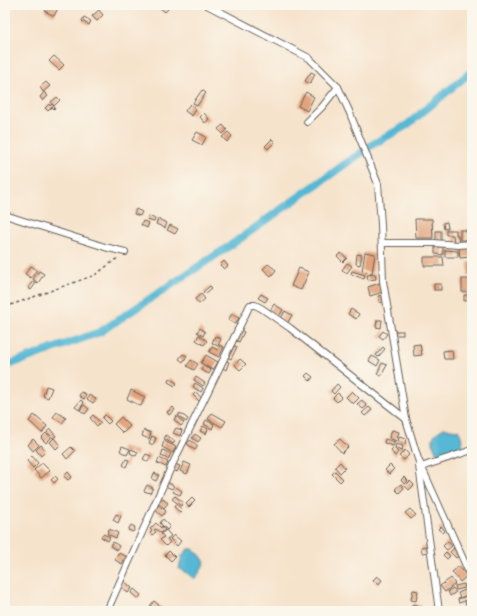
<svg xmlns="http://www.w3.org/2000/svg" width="477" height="616" viewBox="0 0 477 616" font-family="'Balsamiq Sans',sans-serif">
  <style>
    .water { fill: #56b8d4; stroke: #396a78 }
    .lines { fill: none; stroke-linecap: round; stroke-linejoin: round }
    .canal { stroke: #56b8d4; stroke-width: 8 }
    .building { fill: #e2a37b }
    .street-casing { stroke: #68625a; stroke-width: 8 }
    .path { stroke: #68625a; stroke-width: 1.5; stroke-dasharray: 3 3; stroke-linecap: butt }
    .street { stroke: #fff; stroke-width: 6 }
  </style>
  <rect width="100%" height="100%" fill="#fbf7ec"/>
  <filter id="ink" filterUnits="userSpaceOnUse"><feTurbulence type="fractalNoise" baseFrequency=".025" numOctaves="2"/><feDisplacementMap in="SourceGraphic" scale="8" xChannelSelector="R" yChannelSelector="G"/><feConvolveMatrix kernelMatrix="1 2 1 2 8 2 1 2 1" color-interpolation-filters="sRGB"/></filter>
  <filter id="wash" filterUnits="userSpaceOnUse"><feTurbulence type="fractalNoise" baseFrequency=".012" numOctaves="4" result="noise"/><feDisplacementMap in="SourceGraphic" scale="16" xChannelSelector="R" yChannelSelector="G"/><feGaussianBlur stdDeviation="0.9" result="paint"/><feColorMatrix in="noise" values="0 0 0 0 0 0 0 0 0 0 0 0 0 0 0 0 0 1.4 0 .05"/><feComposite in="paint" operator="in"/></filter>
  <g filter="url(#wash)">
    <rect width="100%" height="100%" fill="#f6e3cc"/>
    <g class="water">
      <path d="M444,428L458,430C462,436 464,444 460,451L439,456C435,451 430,440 435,434C437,432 441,430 444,428Z"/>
      <polygon points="188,549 193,549 200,555 205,562 199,573 194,579 187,573 179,569 182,556"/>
    </g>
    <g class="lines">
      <polyline class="canal" points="5,366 100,332 231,245 375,143 407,125 472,71"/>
    </g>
    <g id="blocks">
      <g class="building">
        <polygon points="48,5 53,5 58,8 54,16 45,11"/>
        <polygon points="163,5 166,5 169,8 165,12 160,8"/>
        <polygon points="99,10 103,15 97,21 92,16"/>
        <polygon points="84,17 91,21 89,25 82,21"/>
        <polygon points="54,56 64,65 59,70 49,61"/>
        <polygon points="311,72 315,74 310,84 305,81"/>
        <polygon points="46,82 50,86 43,92 40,87"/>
        <polygon points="202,90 206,93 197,106 193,103"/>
        <polygon points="44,92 48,96 43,101 40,97"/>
        <polygon points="306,92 314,97 307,111 298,106"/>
        <polygon points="57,97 60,100 54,106 51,102"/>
        <polygon points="49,104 50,106 52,104 55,108 54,109 52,107 48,111 45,108"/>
        <polygon points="190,104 196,109 192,116 185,111"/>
        <polygon points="204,113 209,119 205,123 200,117"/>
        <polygon points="223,125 227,130 223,134 218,129"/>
        <polygon points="197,132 206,137 202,145 192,140"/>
        <polygon points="228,132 232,136 227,142 222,137"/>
        <polygon points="272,139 275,142 268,149 265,146"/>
        <polygon points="136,209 142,212 140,216 134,214"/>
        <polygon points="149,216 155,219 154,222 147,220"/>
        <polygon points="158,219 167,223 165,228 156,224"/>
        <polygon points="415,219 432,219 433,238 416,238"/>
        <polygon points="143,221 149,223 147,228 141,225"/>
        <polygon points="447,222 448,228 444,229 443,223"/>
        <polygon points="170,225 178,229 175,234 167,230"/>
        <polygon points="446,230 456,230 456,235 458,235 459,243 454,243 453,235 446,235"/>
        <rect x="460" y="230" width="6" height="10"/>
        <rect x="436" y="231" width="5" height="10"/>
        <polygon points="435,247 443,247 443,255 435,254"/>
        <polygon points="470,247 471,257 460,258 459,248"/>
        <polygon points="445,250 458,251 458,257 445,257"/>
        <polygon points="365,252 375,254 372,273 362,271"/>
        <polygon points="341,253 347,258 343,262 337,256"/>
        <polygon points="357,254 362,255 360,265 356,264"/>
        <polygon points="424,257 443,257 444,266 424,266"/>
        <polygon points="224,261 228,266 224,269 220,265"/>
        <rect x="468" y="262" width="4" height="13"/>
        <polygon points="347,263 352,266 347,273 342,270"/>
        <polygon points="268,264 276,270 271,276 263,269"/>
        <polygon points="31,266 37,270 31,278 25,274"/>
        <polygon points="299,268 309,272 301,290 291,286"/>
        <polygon points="39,271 44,274 38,283 33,279"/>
        <polygon points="352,271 365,275 364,279 351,274"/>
        <polygon points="375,274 376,279 368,280 367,275"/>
        <rect x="462" y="279" width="8" height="13"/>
        <polygon points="33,281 36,283 31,290 28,288"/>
        <polygon points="380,283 383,292 370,296 368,287"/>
        <rect x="434" y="284" width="7" height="6"/>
        <polygon points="210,286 212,288 205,294 203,292"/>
        <polygon points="201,294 205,299 199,304 195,299"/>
        <polygon points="261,294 268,298 265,302 258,298"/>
        <polygon points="384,295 385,301 380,303 378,296"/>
        <polygon points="464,295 471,295 471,300 464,301"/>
        <polygon points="274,304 283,310 279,316 270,311"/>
        <polygon points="351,309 359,314 356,319 348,314"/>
        <polygon points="285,311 292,315 287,324 280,320"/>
        <polygon points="232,314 239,318 235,324 228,320"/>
        <polygon points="377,320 382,320 381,328 376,327"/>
        <polygon points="200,328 205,332 203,336 197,332"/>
        <polygon points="239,329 244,332 239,342 234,340"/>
        <polygon points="383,331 387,334 383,339 379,336"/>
        <rect x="395" y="331" width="8" height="4"/>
        <polygon points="199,335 207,341 204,345 196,340"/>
        <polygon points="215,336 221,339 218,346 212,343"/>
        <polygon points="420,344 422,355 414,356 413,345"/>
        <polygon points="220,345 224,347 219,357 209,352 212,347 218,350"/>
        <polygon points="232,345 237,347 231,359 227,357"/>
        <polygon points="383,347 385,349 378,357 376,355"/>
        <polygon points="452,350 453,359 444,359 443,351"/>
        <polygon points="183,354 187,356 183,362 179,359"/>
        <polygon points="206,355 218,362 213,370 201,363"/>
        <polygon points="372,356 380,360 377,366 369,361"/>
        <polygon points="240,359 246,364 240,370 235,365"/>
        <polygon points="191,360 198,364 194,370 187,366"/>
        <polygon points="225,360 229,362 226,370 221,367"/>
        <polygon points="382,363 387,365 381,376 377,374"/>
        <polygon points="203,366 211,370 209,374 201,370"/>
        <polygon points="308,373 313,377 310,381 305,376"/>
        <polygon points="196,377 205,383 203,386 194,380"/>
        <polygon points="169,378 177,383 175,386 168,382"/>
        <polygon points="195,383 203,388 201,392 193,387"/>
        <polygon points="337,384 340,387 334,394 331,391"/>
        <polygon points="46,386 52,388 48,398 43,396"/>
        <polygon points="131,390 145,397 141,406 127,399"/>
        <polygon points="352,391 359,398 353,404 346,397"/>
        <polygon points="81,392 86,394 84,399 79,396"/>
        <polygon points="196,392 202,399 199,401 193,395"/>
        <polygon points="338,393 342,397 337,402 333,398"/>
        <polygon points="89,395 96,399 93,403 87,399"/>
        <polygon points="81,400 84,403 79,410 75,407"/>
        <polygon points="362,400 367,406 363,409 357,404"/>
        <polygon points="84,405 89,409 85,414 80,410"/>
        <polygon points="173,407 175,410 169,415 167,412"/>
        <polygon points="369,407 372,410 365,416 362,413"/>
        <polygon points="57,412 66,418 62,423 53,417"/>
        <polygon points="180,413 188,419 186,422 178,416"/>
        <polygon points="212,413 226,421 222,427 208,419"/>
        <polygon points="34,415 47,426 42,433 29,421"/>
        <polygon points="93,415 101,423 97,426 90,418"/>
        <polygon points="105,415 111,421 108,424 102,418"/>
        <polygon points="176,416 184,423 181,426 174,420"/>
        <polygon points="121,417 130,426 123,433 114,424"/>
        <polygon points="206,420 214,424 212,429 204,424"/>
        <polygon points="203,426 208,429 206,434 200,431"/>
        <polygon points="176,428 182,430 180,436 173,433"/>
        <polygon points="50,429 56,436 53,438 47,432"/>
        <polygon points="144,430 151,433 149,439 142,436"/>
        <polygon points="392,430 399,432 396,441 389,438"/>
        <polygon points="46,433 51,438 46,443 41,438"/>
        <polygon points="195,434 201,438 198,442 192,438"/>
        <polygon points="166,435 175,441 173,444 164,439"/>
        <polygon points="152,436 156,438 153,445 149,443"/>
        <polygon points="399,437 406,439 405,444 398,442"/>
        <polygon points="54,438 60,445 56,449 50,442"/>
        <polygon points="33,439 39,445 33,451 28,445"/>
        <polygon points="340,439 348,447 342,453 334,444"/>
        <polygon points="385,439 395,442 393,446 384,443"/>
        <polygon points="190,440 198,446 195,450 187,444"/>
        <polygon points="164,441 176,447 173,453 162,447"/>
        <polygon points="396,444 403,446 402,451 395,448"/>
        <polygon points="41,445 46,451 41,456 36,450"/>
        <polygon points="122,446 130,449 127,455 120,451"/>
        <polygon points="71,447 75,451 67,459 63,454"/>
        <polygon points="394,448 398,452 395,456 391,451"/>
        <polygon points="131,449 138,452 136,456 130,453"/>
        <polygon points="163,450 171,454 168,459 161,456"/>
        <polygon points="405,450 409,455 404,460 399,456"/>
        <polygon points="146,454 151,456 148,462 143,459"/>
        <polygon points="32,456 38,463 33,468 27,461"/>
        <polygon points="159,458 168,462 166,467 157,463"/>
        <polygon points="126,459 129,460 126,467 123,465"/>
        <polygon points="184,462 191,465 187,474 180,471"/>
        <polygon points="340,462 345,468 340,473 335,467"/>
        <polygon points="42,463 50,471 41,478 34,470"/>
        <polygon points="175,464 180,466 177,472 173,470"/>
        <polygon points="390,465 394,469 389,474 385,470"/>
        <polygon points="335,471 343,479 340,482 332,474"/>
        <polygon points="68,472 72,477 68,480 64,476"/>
        <polygon points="154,473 159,475 156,481 152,479"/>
        <polygon points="55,476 58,479 54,483 51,480"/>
        <polygon points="404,477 408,481 404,484 401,480"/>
        <polygon points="410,481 414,485 409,490 405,486"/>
        <polygon points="167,482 174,486 172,489 165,486"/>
        <polygon points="401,484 404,488 399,493 395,489"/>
        <polygon points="147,485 153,488 150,493 144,491"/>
        <polygon points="176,487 182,491 180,495 173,492"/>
        <polygon points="175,496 183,502 181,506 172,499"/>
        <polygon points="160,497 168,503 164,508 157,502"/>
        <polygon points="192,498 195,501 189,507 186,504"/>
        <polygon points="176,504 183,510 181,513 174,507"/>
        <polygon points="158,505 166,511 162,516 154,509"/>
        <polygon points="410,509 416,515 411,519 405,513"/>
        <polygon points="116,514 121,516 118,523 113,520"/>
        <polygon points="163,519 170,526 167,530 160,523"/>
        <polygon points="156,523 161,528 162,526 165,530 161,533 156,529 154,530 156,532 152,535 150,533 152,531 150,529"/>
        <polygon points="131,525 135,527 133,532 128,530"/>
        <polygon points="441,526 445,531 443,533 438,529"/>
        <polygon points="109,529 118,533 116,538 107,534"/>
        <polygon points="166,530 171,536 167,539 170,542 166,546 160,540 164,537 161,534"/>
        <polygon points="103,534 110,537 108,541 101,537"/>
        <polygon points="174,535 181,541 177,546 170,539"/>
        <polygon points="448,541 452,546 447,550 443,546"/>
        <polygon points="113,542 119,546 117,550 110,546"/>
        <polygon points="427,546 428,552 422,553 421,547"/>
        <polygon points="454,548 460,555 456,558 450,552"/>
        <polygon points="169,551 175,557 171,561 165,555"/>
        <polygon points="446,552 450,556 447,559 443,555"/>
        <polygon points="118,553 126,556 122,564 115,560"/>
        <polygon points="459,566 467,576 460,582 452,572"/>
        <polygon points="377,576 382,580 378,585 373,580"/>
        <polygon points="451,578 455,584 445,592 440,586"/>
        <polygon points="124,581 132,588 128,593 120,586"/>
        <polygon points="464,584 465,588 456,590 455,586"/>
        <polygon points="453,588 456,592 450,596 448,591"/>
        <polygon points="134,589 141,595 138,599 131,593"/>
        <polygon points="413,590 418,591 416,601 411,600"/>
        <polygon points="465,590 468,595 460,598 458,593"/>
        <polygon points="466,596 467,600 459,603 458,599"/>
        <polygon points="472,600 472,606 467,607 465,602"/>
        <polygon points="154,601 165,610 164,611 156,611 150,606"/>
        <polygon points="413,604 421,606 420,611 411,608"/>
      </g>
    </g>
  </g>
  <g filter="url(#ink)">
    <use href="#blocks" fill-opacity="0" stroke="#68625a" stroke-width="1"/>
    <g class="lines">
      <defs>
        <g id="street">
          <polyline points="207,5 309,58 338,87 349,111 378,184 381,224 383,281 406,419 418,459 472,579"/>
          <polyline points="307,122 322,107 338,87"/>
          <polyline points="5,215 105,247 125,252"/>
          <polyline points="382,243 434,243 458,245 472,244"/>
          <polyline points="419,466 439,611"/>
          <polyline points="421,467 472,450"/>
          <polyline points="107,611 173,463 250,305 255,305 261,308 290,328 406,419"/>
        </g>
      </defs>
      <use href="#street" class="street-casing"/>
      <polyline class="path" points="5,307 95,275 119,257"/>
      <use href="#street" class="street"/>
    </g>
  </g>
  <rect width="477" height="616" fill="none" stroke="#fbf7ec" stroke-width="20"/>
</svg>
